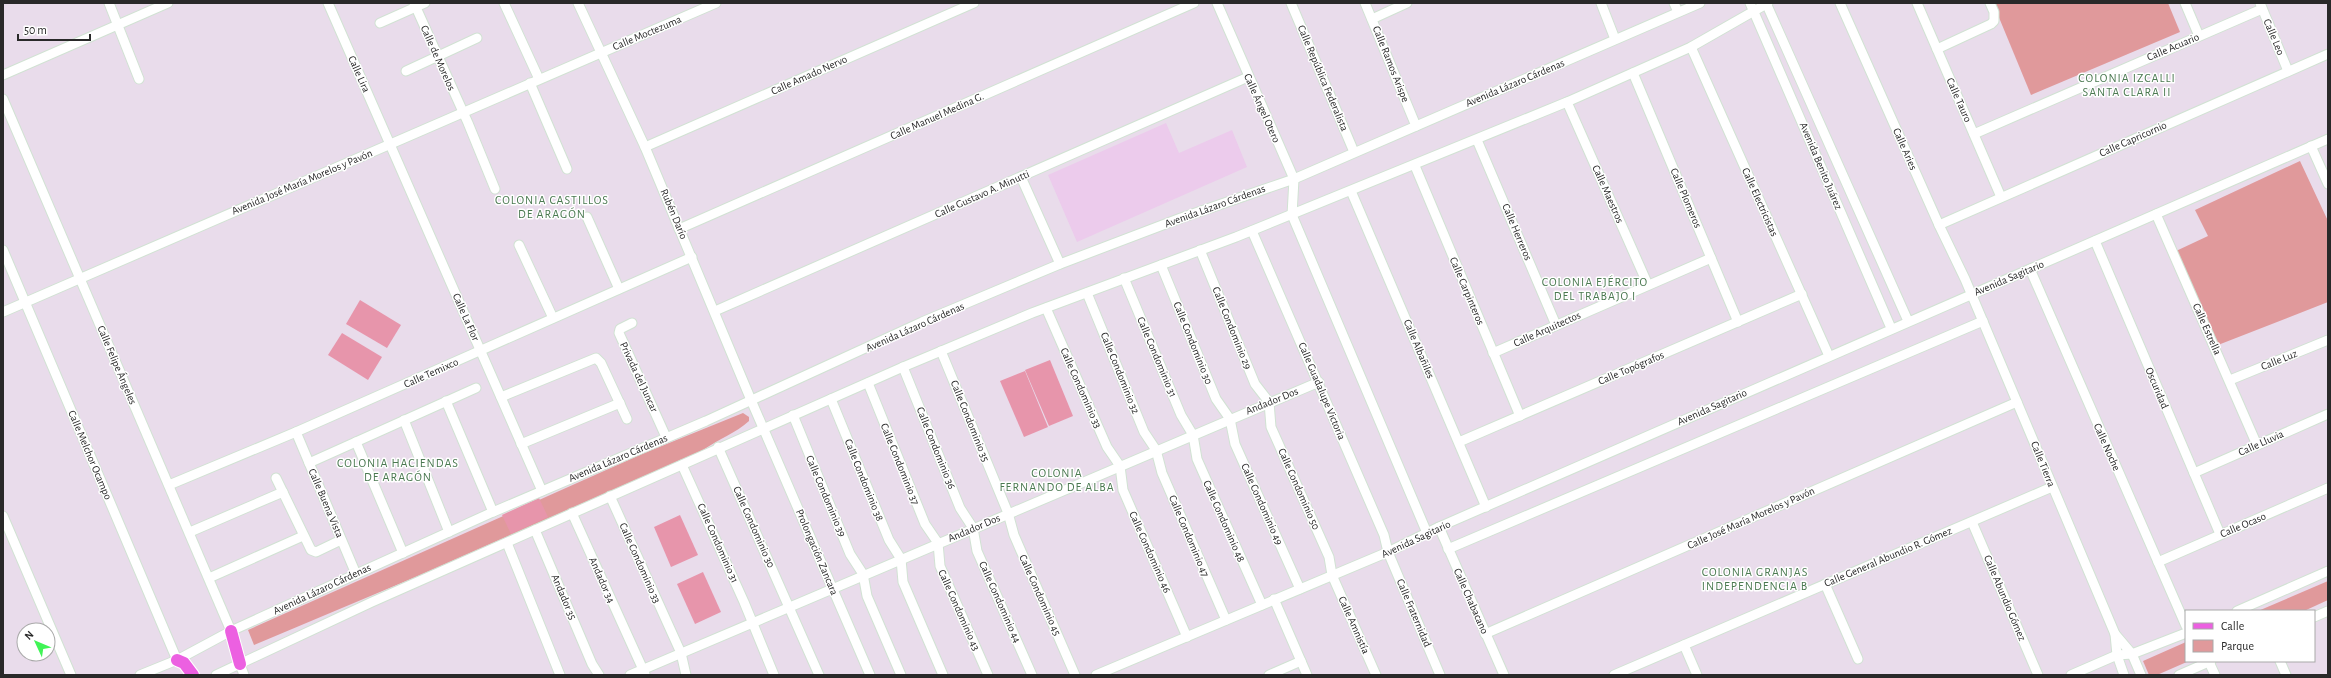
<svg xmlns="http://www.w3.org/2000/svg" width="2331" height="678" viewBox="0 0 2331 678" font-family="'Alegreya Sans',sans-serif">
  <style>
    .education { fill: #eccbec }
    .green { fill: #e0999b }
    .pitch { fill: #e795ab }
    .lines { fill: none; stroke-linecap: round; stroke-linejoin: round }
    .minor-casing { stroke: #d1e2d3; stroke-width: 11 }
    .major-casing { stroke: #fff; stroke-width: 14 }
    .minor { stroke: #fff; stroke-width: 9 }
    .major { stroke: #ec60e1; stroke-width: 12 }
    .labels { text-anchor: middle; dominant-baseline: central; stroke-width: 3; stroke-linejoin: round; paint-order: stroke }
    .street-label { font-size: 11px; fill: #292929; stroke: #fff }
    .neighbourhood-label { font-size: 12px; letter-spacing: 1px; fill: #4b7951; stroke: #fff }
  </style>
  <rect width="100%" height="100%" fill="#e9dceb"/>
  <polygon class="education" points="1166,123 1179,153 1232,130 1247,167 1077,242 1048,175"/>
  <g class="green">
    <polygon points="1993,3 2168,3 2180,32 2031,95"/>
    <polygon points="2300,161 2328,221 2328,302 2218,345 2176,251 2208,236 2195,210"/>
    <path d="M743,413L749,417V421C736,433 717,440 703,450L418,576L254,645L248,630L642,454Z"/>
    <polygon points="2328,581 2328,600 2304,611 2258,611"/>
    <polygon points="2186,642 2186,661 2189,661 2157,675 2149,675 2143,661"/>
  </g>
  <g class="pitch">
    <polygon points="360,300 401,325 387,348 346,324"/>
    <polygon points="342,333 382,357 368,380 328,355"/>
    <polygon points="1050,360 1073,416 1049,426 1025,370"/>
    <polygon points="1025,371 1048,427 1024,437 1000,381"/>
    <polygon points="539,498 548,517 511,534 502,515"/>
    <polygon points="680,515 698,555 671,567 654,527"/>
    <polygon points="703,572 721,612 695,624 677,584"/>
  </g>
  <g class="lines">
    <defs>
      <g id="minor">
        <polyline points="109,3 139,79"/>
        <polyline points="328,3 542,491"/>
        <polyline points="414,3 468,123 495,189"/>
        <polyline points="504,3 539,79"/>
        <polyline points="578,3 645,147 751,400 870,675"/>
        <polyline points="1217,3 1294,179 1292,215 1427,533"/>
        <polyline points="1291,3 1354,152"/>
        <polyline points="1365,3 1416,126"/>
        <polyline points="1601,3 1615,39"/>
        <polyline points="1674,3 1678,12"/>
        <polyline points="1750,3 1891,328"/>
        <polyline points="1766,3 1908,321"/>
        <polyline points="1840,3 1939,225 1965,279 2115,634 2132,654 2141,675"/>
        <polyline points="1917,3 2001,197"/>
        <polyline points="2185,3 2199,36"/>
        <polyline points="2260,3 2288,71"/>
        <polyline points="1372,19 1407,3"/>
        <polyline points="380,23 425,3"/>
        <polyline points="1691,47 1829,356"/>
        <polyline points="1937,49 1991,24 1994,21 1994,12 1990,3"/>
        <polyline points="406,71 477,38"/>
        <polyline points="1633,73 1738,322"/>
        <polyline points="3,75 168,3"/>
        <polyline points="530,83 567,169"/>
        <polyline points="3,99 231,631"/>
        <polyline points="1567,102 1648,285"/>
        <polyline points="1974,134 2262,9"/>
        <polyline points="1477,140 1556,325"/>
        <polyline points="2311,146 2328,184"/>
        <polyline points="645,147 974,3"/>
        <polyline points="1415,166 1520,416"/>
        <polyline points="1021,177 1060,264"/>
        <polyline points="1351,191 1486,507"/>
        <polyline points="2156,214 2257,445"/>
        <polyline points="587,217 619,289"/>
        <polyline points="1939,225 2328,54"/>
        <polyline points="679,229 1194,3"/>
        <polyline points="1252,231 1384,535 1388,552 1440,675"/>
        <polyline points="2095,241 2220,534"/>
        <polyline points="519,245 553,318"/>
        <polyline points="3,250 177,660"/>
        <polyline points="1200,250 1255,384 1269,402 1271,427 1329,557 1332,575 1376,675"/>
        <polyline points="1161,265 1216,399 1230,419 1235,444 1300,589"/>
        <polyline points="2030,269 2186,626"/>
        <polyline points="1124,278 1181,415 1193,435 1197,459 1262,605"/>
        <polyline points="1087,293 1144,432 1156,450 1162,473 1226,620"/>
        <polyline points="1046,308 1107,447 1120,466 1123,490 1187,637"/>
        <polyline points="715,311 1248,77"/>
        <polyline points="3,312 716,3"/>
        <polyline points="632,323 620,329 619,333 666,437"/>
        <polyline points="941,351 1008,513 1014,535 1075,675"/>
        <polyline points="1493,353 1711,258"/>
        <polyline points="903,367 960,508 973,528 977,551 1032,675"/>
        <polyline points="2230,380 2328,340"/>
        <polyline points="868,383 925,524 938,543 940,566 988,675"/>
        <polyline points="501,397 596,358 601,363 627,419"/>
        <polyline points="831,399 889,540 901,559 903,582 943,675"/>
        <polyline points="446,401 493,512"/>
        <polyline points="793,415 850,554 863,574 867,596 901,675"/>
        <polyline points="404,420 449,532"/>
        <polyline points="296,432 356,574"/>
        <polyline points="356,442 403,553"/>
        <polyline points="1459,442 1802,294"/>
        <polyline points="521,444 620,403"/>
        <polyline points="718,447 819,675"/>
        <polyline points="309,463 476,388"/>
        <polyline points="682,465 744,602 774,675"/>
        <polyline points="2194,473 2328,414"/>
        <polyline points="276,478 311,550 316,552 341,540"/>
        <polyline points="169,485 296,432 692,257"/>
        <polyline points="610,496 681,653 686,675"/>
        <polyline points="572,513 645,674"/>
        <polyline points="3,516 71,675"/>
        <polyline points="1972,522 2038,675"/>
        <polyline points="1439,527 1504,675"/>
        <polyline points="535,530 592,664 599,675"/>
        <polyline points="190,532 283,492"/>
        <polyline points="507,543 560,675"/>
        <polyline points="1448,549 1983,321"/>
        <polyline points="2158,562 2328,488"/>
        <polyline points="209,578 303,536"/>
        <polyline points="1825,584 1858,659"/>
        <polyline points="1274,599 1307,675"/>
        <polyline points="2237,611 2328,571"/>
        <polyline points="2314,617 2328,611"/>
        <polyline points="1485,634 2017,402"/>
        <polyline points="2115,634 2117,655 2124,675"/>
        <polyline points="1684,645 1697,675"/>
        <polyline points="2280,661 2286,675"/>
        <polyline points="2209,662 2215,675"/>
        <polyline points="240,664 244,675"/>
        <polyline points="140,675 177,660 231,631 493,512 706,421 922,322 1060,264 1181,218 1294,179 1700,3"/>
        <polyline points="216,675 372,602 903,367 1032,313 1236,237 1567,102 1691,47 1768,3"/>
        <polyline points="630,675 1319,382"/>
        <polyline points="1096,675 1388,552 1439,527 2328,139"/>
        <polyline points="1269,675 1301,661"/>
        <polyline points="1614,675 2052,487"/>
        <polyline points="2071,675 2117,655 2132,654 2186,633"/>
        <polyline points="2179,675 2211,661"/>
      </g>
      <g id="major">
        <polyline points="231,631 240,664"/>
        <polyline points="177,660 184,663 193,675"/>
      </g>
    </defs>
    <use href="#minor" class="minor-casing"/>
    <use href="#major" class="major-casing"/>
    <use href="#minor" class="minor"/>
    <use href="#major" class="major"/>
  </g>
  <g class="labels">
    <g class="street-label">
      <text transform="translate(647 33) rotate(-23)">Calle Moctezuma</text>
      <text transform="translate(2274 37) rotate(67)">Calle Leo</text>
      <text transform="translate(2173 47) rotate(-23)">Calle Acuario</text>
      <text transform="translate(438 58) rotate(66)">Calle de Morelos</text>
      <text transform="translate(1391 64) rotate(68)">Calle Ramos Arispe</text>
      <text transform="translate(359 74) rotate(66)">Calle Lira</text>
      <text transform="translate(809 75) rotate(-24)">Calle Amado Nervo</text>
      <text transform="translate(1323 78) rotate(67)">Calle República Federalista</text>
      <text transform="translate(1515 83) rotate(-23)">Avenida Lázaro Cárdenas</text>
      <text transform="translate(1959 100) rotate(66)">Calle Tauro</text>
      <text transform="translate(1262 108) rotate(66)">Calle Ángel Otero</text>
      <text transform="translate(937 116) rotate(-24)">Calle Manuel Medina G.</text>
      <text transform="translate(2133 139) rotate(-24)">Calle Capricornio</text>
      <text transform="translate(1905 149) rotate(66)">Calle Aries</text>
      <text transform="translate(1821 166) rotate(67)">Avenida Benito Juárez</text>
      <text transform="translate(302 182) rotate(-23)">Avenida José María Morelos y Pavón</text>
      <text transform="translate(982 194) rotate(-24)">Calle Gustavo A. Minutti</text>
      <text transform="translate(1608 194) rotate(66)">Calle Maestros</text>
      <text transform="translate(1686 198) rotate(67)">Calle Plomeros</text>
      <text transform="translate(1760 202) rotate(66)">Calle Electricistas</text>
      <text transform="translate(1215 206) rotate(-20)">Avenida Lázaro Cárdenas</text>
      <text transform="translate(674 214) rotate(67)">Rubén Darío</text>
      <text transform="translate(1517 232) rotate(67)">Calle Herreros</text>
      <text transform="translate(2009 278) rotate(-23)">Avenida Sagitario</text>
      <text transform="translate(1467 291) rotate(67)">Calle Carpinteros</text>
      <text transform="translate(466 317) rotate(66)">Calle La Flor</text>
      <text transform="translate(915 327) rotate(-24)">Avenida Lázaro Cárdenas</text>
      <text transform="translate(1232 328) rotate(68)">Calle Condominio 29</text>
      <text transform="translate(1547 329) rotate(-24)">Calle Arquitectos</text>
      <text transform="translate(2207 329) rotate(66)">Calle Estrella</text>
      <text transform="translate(1193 343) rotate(68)">Calle Condominio 30</text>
      <text transform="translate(1419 349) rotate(67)">Calle Albañiles</text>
      <text transform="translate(1157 357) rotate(67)">Calle Condominio 31</text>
      <text transform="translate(2279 360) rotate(-22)">Calle Luz</text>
      <text transform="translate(117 365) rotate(67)">Calle Felipe Ángeles</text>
      <text transform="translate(1631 368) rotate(-23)">Calle Topógrafos</text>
      <text transform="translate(431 373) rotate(-24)">Calle Temixco</text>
      <text transform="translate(1120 373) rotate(68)">Calle Condominio 32</text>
      <text transform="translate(639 377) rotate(65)">Privada del Juncar</text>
      <text transform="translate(1081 388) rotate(66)">Calle Condominio 33</text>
      <text transform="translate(2157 388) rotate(67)">Oscuridad</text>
      <text transform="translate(1322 391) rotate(67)">Calle Guadalupe Victoria</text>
      <text transform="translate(1272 401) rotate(-22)">Andador Dos</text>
      <text transform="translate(1712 407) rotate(-24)">Avenida Sagitario</text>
      <text transform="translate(970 421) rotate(68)">Calle Condominio 35</text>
      <text transform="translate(2261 443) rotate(-24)">Calle Lluvia</text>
      <text transform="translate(2107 447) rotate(66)">Calle Noche</text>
      <text transform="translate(936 448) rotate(68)">Calle Condominio 36</text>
      <text transform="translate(90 455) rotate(67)">Calle Melchor Ocampo</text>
      <text transform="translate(618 458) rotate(-23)">Avenida Lázaro Cárdenas</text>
      <text transform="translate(900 464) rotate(68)">Calle Condominio 37</text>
      <text transform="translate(2043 464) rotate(68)">Calle Tierra</text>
      <text transform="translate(864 480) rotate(68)">Calle Condominio 38</text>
      <text transform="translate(1299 489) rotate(66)">Calle Condominio 50</text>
      <text transform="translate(826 496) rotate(67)">Calle Condominio 39</text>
      <text transform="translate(326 503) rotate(67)">Calle Buena Vista</text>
      <text transform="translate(1262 504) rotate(66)">Calle Condominio 49</text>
      <text transform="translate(1751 518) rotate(-24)">Calle José María Morelos y Pavón</text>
      <text transform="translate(1224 521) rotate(66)">Calle Condominio 48</text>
      <text transform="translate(2243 525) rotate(-23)">Calle Ocaso</text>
      <text transform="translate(754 527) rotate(66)">Calle Condominio 30</text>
      <text transform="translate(974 528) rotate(-23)">Andador Dos</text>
      <text transform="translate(1189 536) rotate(67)">Calle Condominio 47</text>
      <text transform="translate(1416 539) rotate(-25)">Avenida Sagitario</text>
      <text transform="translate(718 543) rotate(66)">Calle Condominio 31</text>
      <text transform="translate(817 552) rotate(67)">Prolongación Zancara</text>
      <text transform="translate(1150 552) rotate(66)">Calle Condominio 46</text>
      <text transform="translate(1888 557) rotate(-23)">Calle General Abundio R. Gómez</text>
      <text transform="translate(640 563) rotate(66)">Calle Condominio 33</text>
      <text transform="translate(602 580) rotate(66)">Andador 34</text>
      <text transform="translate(322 589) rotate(-25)">Avenida Lázaro Cárdenas</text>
      <text transform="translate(1040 595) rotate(66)">Calle Condominio 45</text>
      <text transform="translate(564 597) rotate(67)">Andador 35</text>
      <text transform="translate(2005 598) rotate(67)">Calle Abundio Gómez</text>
      <text transform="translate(1471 601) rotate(66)">Calle Chabacano</text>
      <text transform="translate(1000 602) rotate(66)">Calle Condominio 44</text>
      <text transform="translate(959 610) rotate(66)">Calle Condominio 43</text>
      <text transform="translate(1414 613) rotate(67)">Calle Fraternidad</text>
      <text transform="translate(1354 625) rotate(66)">Calle Amnistía</text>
    </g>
    <g class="neighbourhood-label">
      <text x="2127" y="78">COLONIA IZCALLI<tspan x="2127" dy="14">SANTA CLARA II</tspan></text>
      <text x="552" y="200">COLONIA CASTILLOS<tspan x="552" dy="14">DE ARAGÓN</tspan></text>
      <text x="1595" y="282">COLONIA EJÉRCITO<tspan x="1595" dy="14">DEL TRABAJO I</tspan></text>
      <text x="398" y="463">COLONIA HACIENDAS<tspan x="398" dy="14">DE ARAGÓN</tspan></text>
      <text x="1057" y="473">COLONIA<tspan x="1057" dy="14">FERNANDO DE ALBA</tspan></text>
      <text x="1755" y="572">COLONIA GRANJAS<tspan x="1755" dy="14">INDEPENDENCIA B</tspan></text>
    </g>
  </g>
  <rect width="2331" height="678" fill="none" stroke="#292929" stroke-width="8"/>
  <rect x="2185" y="610" width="130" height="52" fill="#ffffff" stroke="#a9a9a9"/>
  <rect x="2193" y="623" width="20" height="6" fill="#ec60e1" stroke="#a9a9a9"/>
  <text x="2221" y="630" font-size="12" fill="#292929">Calle</text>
  <rect x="2193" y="640" width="20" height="12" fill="#e0999b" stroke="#a9a9a9"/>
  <text x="2221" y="650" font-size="12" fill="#292929">Parque</text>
  <g transform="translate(36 642) rotate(314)"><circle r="19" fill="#ffffff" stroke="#a9a9a9"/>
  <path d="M0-3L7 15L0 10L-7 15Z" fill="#40f456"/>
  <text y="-6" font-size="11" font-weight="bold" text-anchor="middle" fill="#292929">N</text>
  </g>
  <path d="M18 34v6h72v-6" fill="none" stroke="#292929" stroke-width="2"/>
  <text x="24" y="34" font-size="12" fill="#292929" stroke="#ffffff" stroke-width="3" paint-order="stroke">50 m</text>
</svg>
